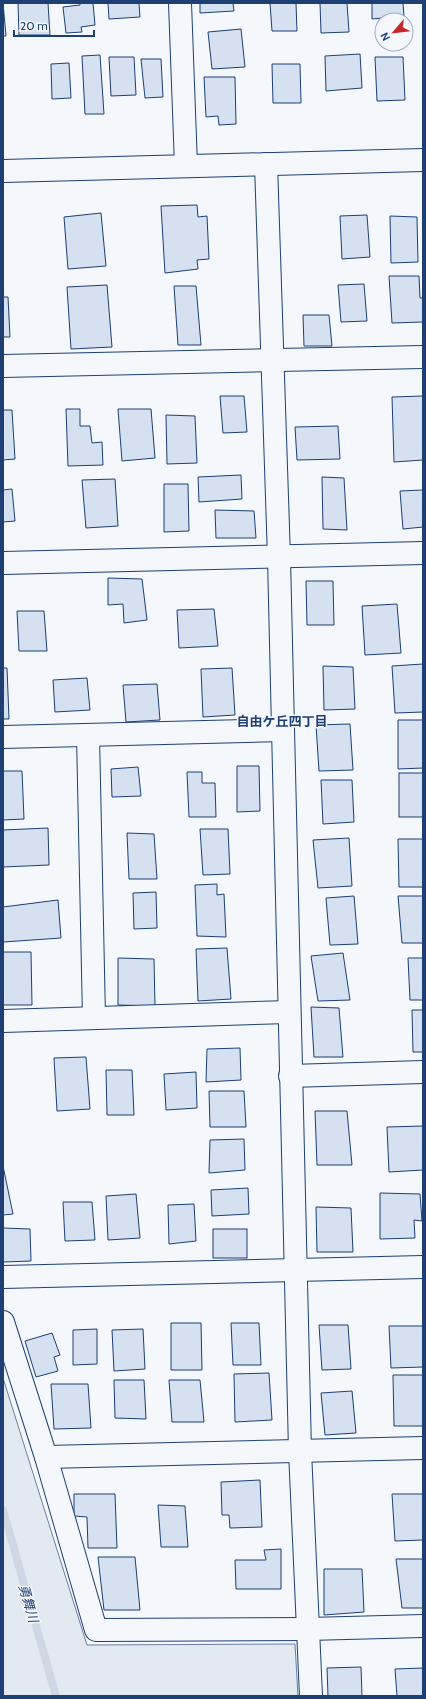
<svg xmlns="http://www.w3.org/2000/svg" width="426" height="1699" viewBox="0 0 426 1699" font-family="Cabin,'Noto Sans JP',sans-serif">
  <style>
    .green { fill: #e3e9f0; stroke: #687fa3 }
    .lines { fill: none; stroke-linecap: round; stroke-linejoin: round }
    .stream { stroke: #cfd7e4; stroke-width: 8 }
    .building { fill: #d5e0f0; stroke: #1d3f73 }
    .street-casing { stroke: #1d3f73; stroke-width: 24 }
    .secondary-casing { stroke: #1d3f73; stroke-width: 24 }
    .street { stroke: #f4f7fb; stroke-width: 22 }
    .secondary { stroke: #f4f7fb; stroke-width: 22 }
    .labels { text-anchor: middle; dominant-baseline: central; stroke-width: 3; stroke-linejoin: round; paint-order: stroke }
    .neighbourhood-label { font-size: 13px; font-weight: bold; fill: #1d3f73; stroke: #f4f7fb }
    .water-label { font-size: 13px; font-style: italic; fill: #1d3f73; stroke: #f4f7fb }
  </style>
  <rect width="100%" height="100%" fill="#f4f7fb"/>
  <polygon class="green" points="3,1378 87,1645 295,1644 298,1696 3,1696"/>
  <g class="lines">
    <polyline class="stream" points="3,1510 56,1696"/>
  </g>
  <g class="building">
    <polygon points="3,3 6,36 3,36"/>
    <polygon points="18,3 48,3 50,35 19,35"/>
    <polygon points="80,3 93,3 95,25 81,27 82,32 66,33 63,7 80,5"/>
    <polygon points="108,3 139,3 140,17 109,19"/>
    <polygon points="200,3 233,3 234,11 200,13"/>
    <polygon points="270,3 296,3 297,31 272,31"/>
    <polygon points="320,3 347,3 349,32 321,33"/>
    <polygon points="372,3 403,3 404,16 372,19"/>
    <polygon points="241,29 245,67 212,69 208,32"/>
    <polygon points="360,54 362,88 326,91 325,56"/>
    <polygon points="100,55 104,114 85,114 82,56"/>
    <polygon points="109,57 134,57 136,95 111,96"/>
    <polygon points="375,57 403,57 405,100 377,101"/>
    <polygon points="141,59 161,59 163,97 145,98"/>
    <polygon points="69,63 71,98 52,99 51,64"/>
    <polygon points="272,64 300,64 301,103 273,103"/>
    <polygon points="204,77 235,77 236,124 219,125 218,116 206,117"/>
    <polygon points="197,205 198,217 207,216 209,259 197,260 198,269 165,273 161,206"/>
    <polygon points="101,213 106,266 68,269 64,217"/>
    <polygon points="367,215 370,257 342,259 340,216"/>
    <polygon points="390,216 417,217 418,262 391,263"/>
    <polygon points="389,276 419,276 420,298 423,298 423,322 392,323"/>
    <polygon points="364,284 367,321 341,322 338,285"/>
    <polygon points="107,285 112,347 71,349 67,287"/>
    <polygon points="174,286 196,286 201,345 178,345"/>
    <polygon points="3,297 8,297 10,337 3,337"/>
    <polygon points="303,315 329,315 332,346 304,346"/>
    <polygon points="220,396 244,396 247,432 223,433"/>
    <polygon points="423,396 423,460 394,462 392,397"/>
    <polygon points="66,409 80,409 80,426 90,426 92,443 102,442 103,465 68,466"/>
    <polygon points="118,409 151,409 155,458 122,461"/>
    <polygon points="3,410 12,410 15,459 3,460"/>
    <polygon points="166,415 195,416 197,463 167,464"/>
    <polygon points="338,426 340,459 297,460 295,427"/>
    <polygon points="241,475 242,499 199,502 198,477"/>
    <polygon points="322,477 344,478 347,530 323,529"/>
    <polygon points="115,479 118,526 86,528 82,480"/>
    <polygon points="164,484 188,484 189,531 164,532"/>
    <polygon points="12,489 15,521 3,522 3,490"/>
    <polygon points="423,490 423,527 403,529 400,491"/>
    <polygon points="215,510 254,511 256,538 216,538"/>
    <polygon points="108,578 142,579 147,620 124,623 123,604 108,605"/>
    <polygon points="306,581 333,581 334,625 307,625"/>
    <polygon points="397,604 401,653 365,655 362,606"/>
    <polygon points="214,609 218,646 179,648 177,610"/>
    <polygon points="17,611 44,611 47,651 19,651"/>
    <polygon points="423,664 423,712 395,713 392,666"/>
    <polygon points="323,666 353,667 355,709 324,710"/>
    <polygon points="3,668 7,668 9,719 3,719"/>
    <polygon points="232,668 235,715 203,717 201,669"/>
    <polygon points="87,678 90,710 55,712 53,680"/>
    <polygon points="157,684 160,720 126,722 123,685"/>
    <polygon points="398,720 423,720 423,768 398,769"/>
    <polygon points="350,724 353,770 319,771 316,725"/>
    <polygon points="237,766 259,766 260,811 237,812"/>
    <polygon points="138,767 141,796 112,797 111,769"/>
    <polygon points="3,771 22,771 24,819 3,820"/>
    <polygon points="187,772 202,772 202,783 215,783 216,817 189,817"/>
    <rect x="399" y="773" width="24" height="44"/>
    <polygon points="321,780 352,780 354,822 323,824"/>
    <polygon points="48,828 49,865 3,867 3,830"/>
    <polygon points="200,829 228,829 230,874 203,875"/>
    <polygon points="127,833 154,834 157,879 129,879"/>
    <polygon points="349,838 352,886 318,888 313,840"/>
    <polygon points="398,839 423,839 423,887 399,887"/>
    <polygon points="217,884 217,895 224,894 226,937 197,936 195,885"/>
    <polygon points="156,892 157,928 134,929 133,893"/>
    <polygon points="354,896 358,944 330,945 326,898"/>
    <polygon points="398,896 423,896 423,943 402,943"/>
    <polygon points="58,900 61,938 3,942 3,907"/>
    <polygon points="227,948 231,999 198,1001 196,949"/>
    <polygon points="3,952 31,952 32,1005 3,1005"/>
    <polygon points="343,953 350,1000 318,1001 311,956"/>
    <polygon points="118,958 154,959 155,1006 118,1005"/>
    <polygon points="408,958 423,958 423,1000 410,1000"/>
    <polygon points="311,1007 339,1008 343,1057 314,1057"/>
    <polygon points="412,1010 423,1010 423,1052 413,1052"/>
    <polygon points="240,1048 241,1080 206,1082 207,1049"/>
    <polygon points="86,1057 90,1109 57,1111 54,1058"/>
    <polygon points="106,1070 132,1070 134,1115 107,1115"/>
    <polygon points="196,1072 197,1108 166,1110 164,1074"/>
    <polygon points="209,1091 244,1091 246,1127 210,1127"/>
    <polygon points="315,1111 347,1111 352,1165 317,1165"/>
    <polygon points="423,1126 423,1170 389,1172 387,1127"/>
    <polygon points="244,1139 245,1170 209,1173 210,1140"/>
    <polygon points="3,1166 13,1214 3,1215"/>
    <polygon points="248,1188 249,1214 212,1216 211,1190"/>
    <polygon points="380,1193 420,1194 422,1221 414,1220 415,1238 380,1239"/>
    <polygon points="136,1194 140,1238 108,1240 106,1196"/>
    <polygon points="63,1202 92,1202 95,1240 65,1241"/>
    <polygon points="194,1204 196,1241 169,1244 168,1205"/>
    <polygon points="316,1207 351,1208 353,1252 317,1252"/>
    <polygon points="3,1228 30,1229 31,1261 3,1262"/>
    <rect x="213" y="1229" width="34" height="29"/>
    <polygon points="171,1323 201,1323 202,1370 171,1370"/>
    <polygon points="231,1323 259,1323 261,1365 233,1365"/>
    <polygon points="319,1325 348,1325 351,1369 322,1370"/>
    <polygon points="389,1326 423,1326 423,1367 391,1368"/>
    <polygon points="97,1329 97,1364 73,1365 73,1330"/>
    <polygon points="143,1329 145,1369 114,1371 112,1330"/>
    <polygon points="52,1333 60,1355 54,1357 58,1371 36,1377 25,1341"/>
    <polygon points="269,1373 272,1420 235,1422 234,1374"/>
    <polygon points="393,1375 423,1375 423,1426 394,1426"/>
    <polygon points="114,1380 144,1380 146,1419 115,1418"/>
    <polygon points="169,1380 200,1380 204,1422 172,1422"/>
    <polygon points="51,1384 88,1384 91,1428 54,1429"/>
    <polygon points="352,1391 356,1433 325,1435 321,1393"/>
    <polygon points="260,1480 262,1527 230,1528 229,1515 222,1515 221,1482"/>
    <polygon points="74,1494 115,1494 117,1548 88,1548 87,1517 74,1516"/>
    <polygon points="392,1494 423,1494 423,1540 395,1541"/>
    <polygon points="158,1505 185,1506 188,1547 161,1547"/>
    <polygon points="281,1549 281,1589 236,1589 235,1560 266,1560 264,1550"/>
    <polygon points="98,1557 135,1557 140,1610 104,1610"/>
    <polygon points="396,1559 423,1559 423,1608 402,1608"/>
    <polygon points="324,1569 362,1569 364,1612 324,1615"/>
    <polygon points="361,1667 362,1696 328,1696 327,1668"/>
    <polygon points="423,1668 423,1696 397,1696 395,1669"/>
  </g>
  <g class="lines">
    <defs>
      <g id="street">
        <polyline points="180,3 186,166"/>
        <polyline points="266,164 279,558 300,1451 311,1696"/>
        <polyline points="3,366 423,357"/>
        <polyline points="3,563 423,553"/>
        <polyline points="88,735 94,1018"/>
        <polyline points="3,737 282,730"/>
        <polyline points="3,1021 289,1012"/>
        <polyline points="290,1076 423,1072"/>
        <polyline points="3,1277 423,1267"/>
        <polyline points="3,1322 46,1457 96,1630 308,1629 423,1626"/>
        <polyline points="46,1457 423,1448"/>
      </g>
      <polyline id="secondary" points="3,171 423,160"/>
    </defs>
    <use href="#street" class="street-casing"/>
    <use href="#secondary" class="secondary-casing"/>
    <use href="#street" class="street"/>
    <use href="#secondary" class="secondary"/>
  </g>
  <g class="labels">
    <g class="neighbourhood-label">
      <text x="282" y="721">自由ケ丘四丁目</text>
    </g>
    <g class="water-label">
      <text transform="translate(29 1603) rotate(74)">勇舞川</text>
    </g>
  </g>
  <rect width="426" height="1699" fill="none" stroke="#1d3f73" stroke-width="8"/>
  <g transform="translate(394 32) rotate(242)"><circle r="19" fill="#f4f7fb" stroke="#9eadc5"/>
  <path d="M0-3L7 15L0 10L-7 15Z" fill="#c62828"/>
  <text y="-6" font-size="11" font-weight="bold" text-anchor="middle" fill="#1d3f73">N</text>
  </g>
  <path d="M14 30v6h80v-6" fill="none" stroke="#1d3f73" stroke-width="2"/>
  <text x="20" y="30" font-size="12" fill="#1d3f73" stroke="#f4f7fb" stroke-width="3" paint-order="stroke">20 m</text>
</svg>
